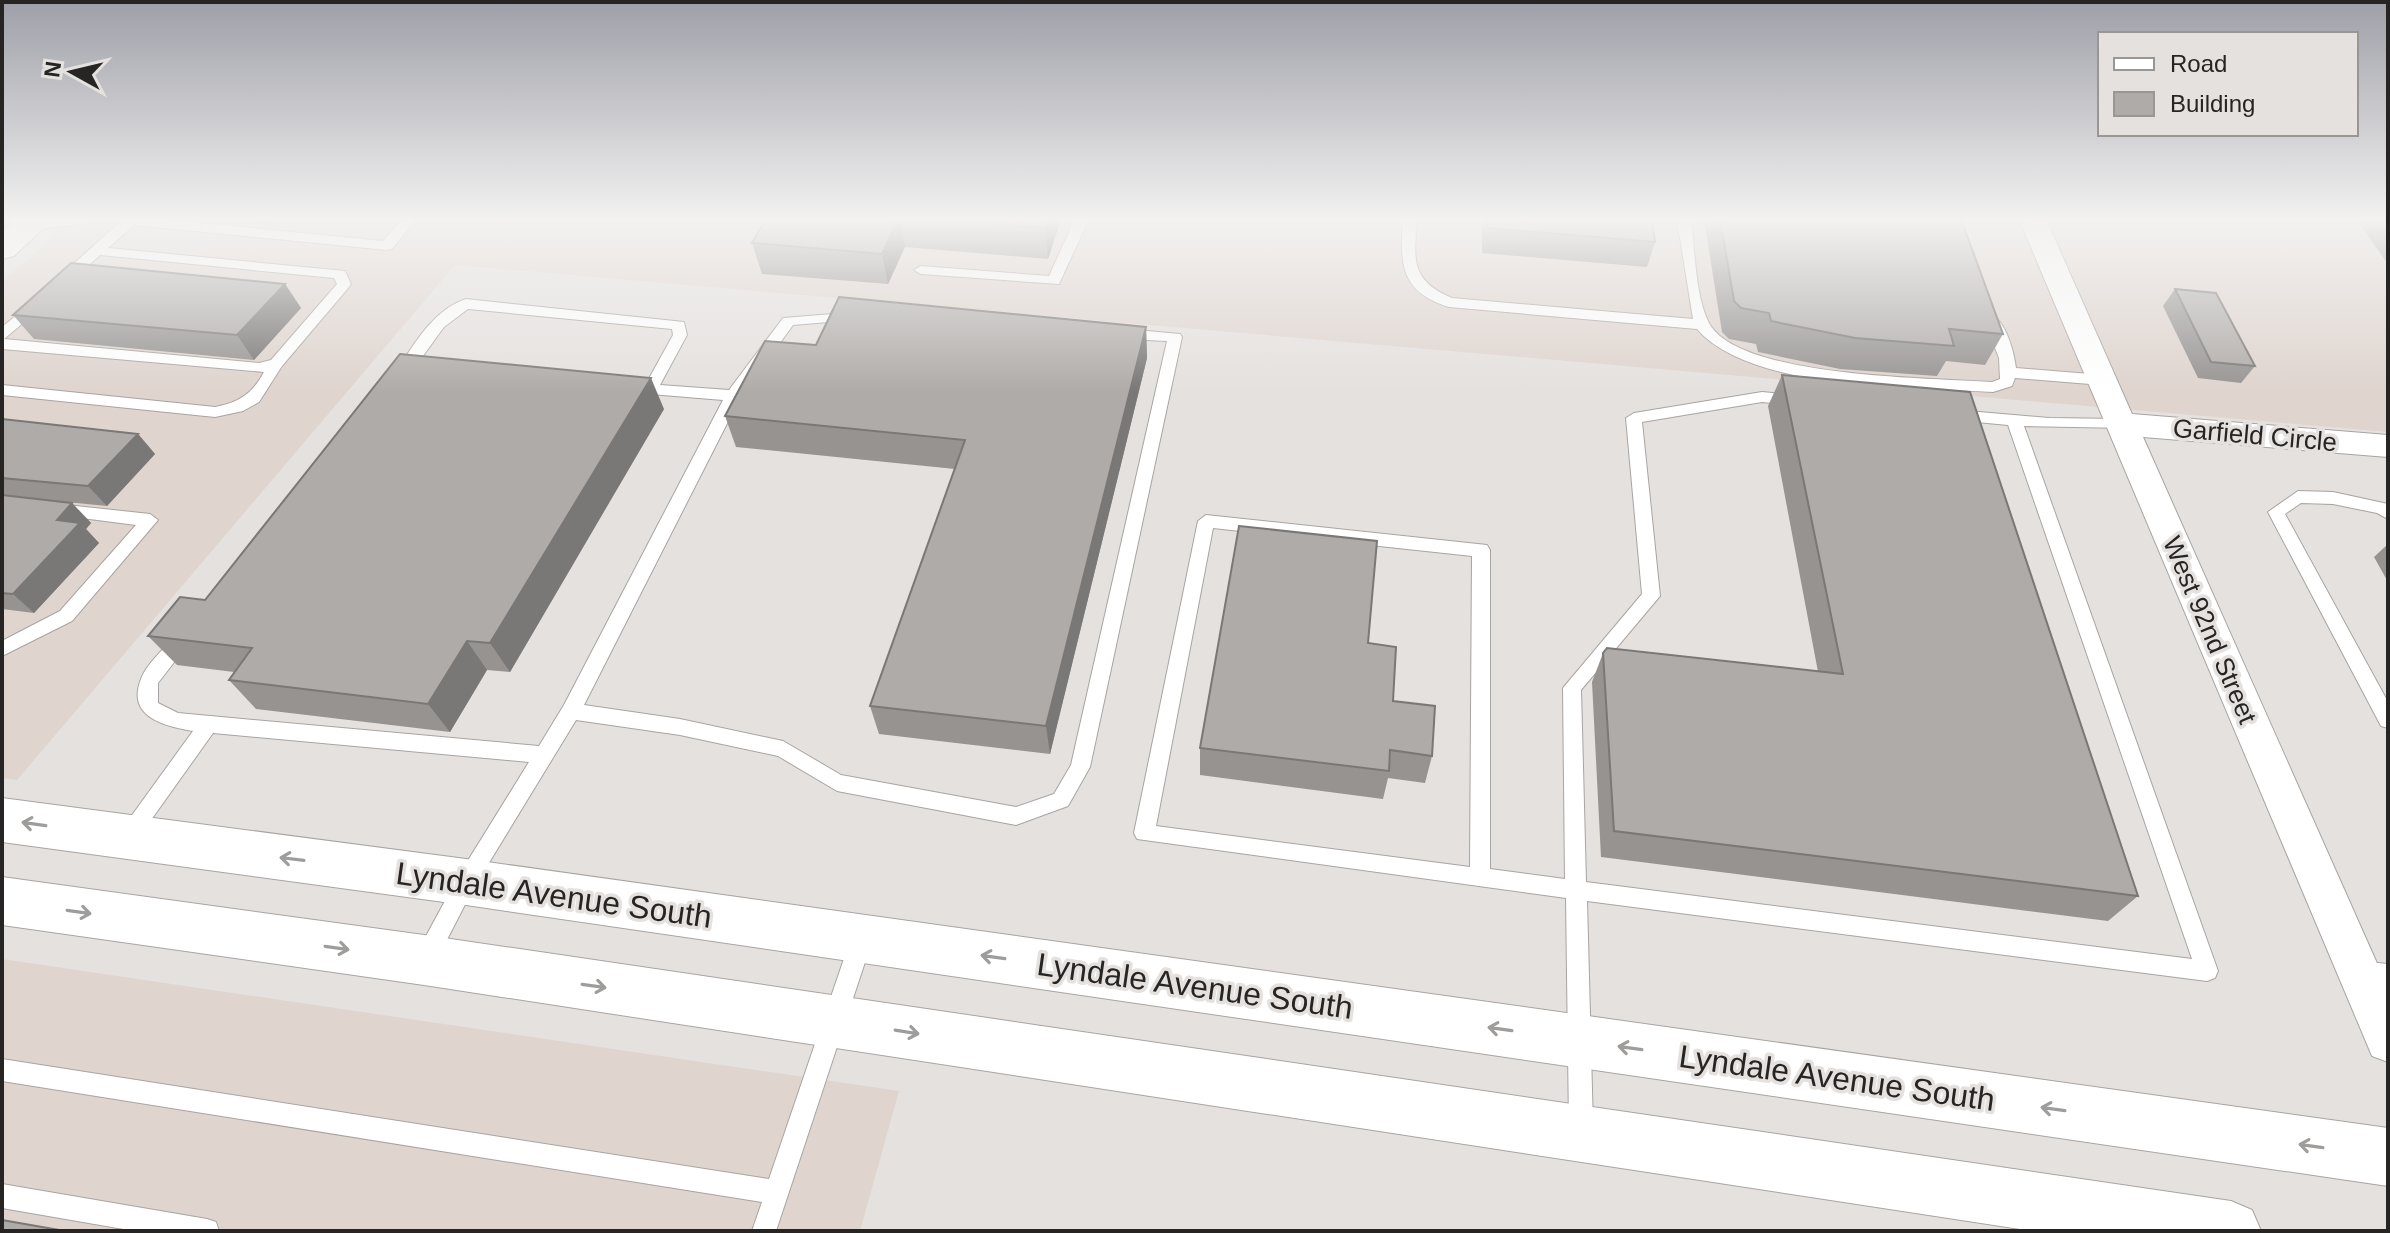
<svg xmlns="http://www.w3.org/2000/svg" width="2390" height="1233" viewBox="0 0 2390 1233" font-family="Arial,sans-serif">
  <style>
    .built { fill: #dfd4ce }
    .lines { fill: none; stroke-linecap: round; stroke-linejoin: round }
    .service-casing { stroke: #a8a4a1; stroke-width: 2 }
    .minor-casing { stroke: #a8a4a1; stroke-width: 2 }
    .tertiary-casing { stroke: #a8a4a1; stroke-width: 2 }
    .secondary-casing { stroke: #a8a4a1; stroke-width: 2 }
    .service { fill: #fff; fill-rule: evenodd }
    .minor { fill: #fff; fill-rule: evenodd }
    .tertiary { fill: #fff; fill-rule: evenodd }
    .secondary { fill: #fff; fill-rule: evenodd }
    .wall { fill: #969391 }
    .shaded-wall { fill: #7a7876 }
    .building { fill: #afaba9; stroke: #7a7876; stroke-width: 2 }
    .oneway { stroke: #9e9d9c }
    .labels { text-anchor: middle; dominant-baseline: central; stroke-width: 7; stroke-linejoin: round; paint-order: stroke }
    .street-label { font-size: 26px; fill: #272524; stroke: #e5e1df }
    .near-street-label { font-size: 32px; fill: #272524; stroke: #e5e1df }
  </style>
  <rect width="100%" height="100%" fill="#e5e1df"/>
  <g class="built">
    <polygon points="2,219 2388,219 2388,432 455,265 17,780 2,778 2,282 58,232 2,226"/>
    <polygon points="2,959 899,1091 860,1231 2,1231"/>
  </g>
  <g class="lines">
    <defs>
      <g id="service">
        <polygon points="49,219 94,219 88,223 29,230 22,226 29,222"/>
        <path d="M110,219H162L383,241L402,219H416L392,249L387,250L134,225L108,248L345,271L351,284L349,287L282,366L259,402L243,411L215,417L2,395V385L215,407C239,403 253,393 264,372L2,349V327L37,299L42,301V307L4,339L259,363L271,360L337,284L334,278L100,255L70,282H60V276L119,223Z"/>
        <polygon points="1075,219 1089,219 1059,284 921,274 914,270 921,266 1049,276"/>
        <path d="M1403,219H1417C1414,260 1410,280 1452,298L1693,319L1677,219H1691C1695,249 1695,296 1709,323C1738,378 1933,378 1992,382L2000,379L1999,358L1984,320L1991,315C2006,321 2014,352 2016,368L2102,375L2110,380L2102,385L2015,378L2012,386L1993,392C1914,387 1751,391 1697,329L1449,307C1400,292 1400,264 1403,219Z"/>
        <path d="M466,299L684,322L687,335L660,385L729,390L783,318L857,312L859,315L852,320L793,325L740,398L584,705L680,719L783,741L841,775L1016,807L1054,794L1071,765L1167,341L1125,339L1118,334L1125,329L1180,334L1182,337L1090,767L1068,806L1016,825L837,791L778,756L680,735L576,720L473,889L434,965L426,968L418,965L415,958L418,951L459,875L529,762L213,733L136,841L129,844L122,841L119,835L122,829L193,731C164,726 126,717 141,679C147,663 166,647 177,634H189L192,639L158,683V703L178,713L539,746L564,705L723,400L626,392L623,388L626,384H646L673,335L672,329L468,309L444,327L412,371H402L399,367C416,341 435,309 466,299Z"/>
        <path d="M1762,392L1795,395L1803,400L1795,405L1762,402L1642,422L1660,596L1581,690L1586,882L2192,959L2008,425L1956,420L1948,415L1956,410L2049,418L2121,419L2129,424L2127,428L2024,426L2218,971L2215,978L2207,981L1587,901L1593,1127L1589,1135L1581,1139L1573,1135L1569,1127L1566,898L1137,839L1134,833L1198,521L1206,515L1487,545L1490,550V869L1565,879L1563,688L1642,594L1626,418L1634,413ZM1213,528L1472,556L1470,867L1156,826Z"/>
        <polygon points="2298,491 2333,492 2388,504 2388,519 2377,513 2333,504 2301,503 2285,514 2388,702 2388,728 2381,726 2268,512"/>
        <polygon points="57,504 150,514 158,520 72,621 2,656 2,641 60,611 136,525 51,514 49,510 51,506"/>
        <polygon points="861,931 869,934 872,941 776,1231 752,1231 762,1202 2,1081 2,1059 769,1179 850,941 853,934"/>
        <polygon points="2358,961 2388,964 2388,984 2350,978 2347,971 2350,964"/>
        <polygon points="2,1184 207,1219 216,1222 219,1231 135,1231 2,1208"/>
      </g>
      <polygon id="minor" points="2019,219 2046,219 2132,414 2388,435 2388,457 2143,437 2388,988 2388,1062 2372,1056"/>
      <polygon id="tertiary" points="16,219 53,219 14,256 2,259 2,232"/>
      <g id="secondary">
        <polygon points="2,798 466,859 2388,1128 2388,1186 466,905 2,842"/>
        <polygon points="2,877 424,935 2231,1201 2252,1210 2261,1231 2033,1231 424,985 2,925"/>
      </g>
    </defs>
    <use href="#service" class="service-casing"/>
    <use href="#minor" class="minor-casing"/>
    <use href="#tertiary" class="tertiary-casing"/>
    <use href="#secondary" class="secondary-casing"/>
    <use href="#service" class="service"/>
    <use href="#minor" class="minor"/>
    <use href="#tertiary" class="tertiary"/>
    <use href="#secondary" class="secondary"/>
  </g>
  <g class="wall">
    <polygon points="213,219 275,219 270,225"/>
    <polygon points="766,219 1061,219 1048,259 905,247 888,284 762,274 752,243"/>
    <polygon points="1482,219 1652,219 1655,242 1647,267 1482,253"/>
    <polygon points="1704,219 1961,219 2003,334 1985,365 1946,361 1937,376 1840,369 1758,352 1756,344 1729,339 1722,332"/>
    <polygon points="2356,219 2388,219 2388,264"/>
    <polygon points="285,284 301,308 254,360 34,339 13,315"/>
    <polygon points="2175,289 2255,366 2241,383 2198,378 2163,306"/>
    <polygon points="1146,327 1147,358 1050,754 879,734 870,706 955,469 736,447 725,416 816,345"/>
    <polygon points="1782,375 2138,896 2108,921 1601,857 1592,682 1603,653 1818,672 1768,406"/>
    <polygon points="664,409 510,672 487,670 450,732 256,709 229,680 234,672 177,665 148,636 205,600"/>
    <polygon points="2,419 138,434 155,454 107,506 46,500 72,503 91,523 86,529 99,543 34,613 2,609"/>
    <polygon points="2388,544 2388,582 2374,557"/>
    <polygon points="1368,643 1393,701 1432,756 1425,783 1388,778 1383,799 1200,775 1200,748"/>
  </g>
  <g class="shaded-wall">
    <polygon points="266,219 275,219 270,225"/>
    <polygon points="898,219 900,219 905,247 888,284 882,254"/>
    <polygon points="1048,219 1061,219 1048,259 1045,228"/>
    <polygon points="285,284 301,308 254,360 237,335"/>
    <polygon points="1146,327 1147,358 1050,754 1046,726"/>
    <polygon points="651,378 664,409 510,672 490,643"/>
    <polygon points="138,434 155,454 107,506 88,486"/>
    <polygon points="72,503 91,523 86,529 99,543 34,613 13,594 57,520"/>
    <polygon points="467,641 487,670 450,732 428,704"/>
  </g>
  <g class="building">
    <polygon points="766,219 898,219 882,254 752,243"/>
    <polygon points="937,219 1048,219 1045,228"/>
    <polygon points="1487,219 1652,219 1655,242 1487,228"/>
    <polygon points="1720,219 1961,219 2003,334 1949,329 1954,346 1855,338 1771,321 1769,313 1741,308 1734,301"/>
    <polygon points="71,263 285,284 237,335 13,315"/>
    <polygon points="2175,289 2216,293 2255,366 2211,362"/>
    <polygon points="839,297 1146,327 1046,726 870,706 965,440 725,416 765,341 816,345"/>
    <polygon points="400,354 651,378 490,643 467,641 428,704 229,680 252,648 148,636 180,597 205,600"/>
    <polygon points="1782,375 1970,392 2138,896 1614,831 1603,653 1607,648 1843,674"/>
    <polygon points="2,419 138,434 88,486 2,478"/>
    <polygon points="2,495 72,503 57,520 80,523 13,594 2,593"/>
    <polygon points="1239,526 1377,541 1368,643 1396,647 1393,701 1435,706 1432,756 1390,750 1389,771 1200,748"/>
    <polygon points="2,1220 65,1231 2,1231"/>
  </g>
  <defs><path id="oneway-shaft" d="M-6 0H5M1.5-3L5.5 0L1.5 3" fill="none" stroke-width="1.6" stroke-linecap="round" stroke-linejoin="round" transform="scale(2)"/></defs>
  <g class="oneway">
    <use href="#oneway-shaft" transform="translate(34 824) rotate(-172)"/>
    <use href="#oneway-shaft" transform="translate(292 859) rotate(-173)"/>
    <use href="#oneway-shaft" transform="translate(79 912) rotate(8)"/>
    <use href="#oneway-shaft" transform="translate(337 948) rotate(8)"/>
    <use href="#oneway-shaft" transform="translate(993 957) rotate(-172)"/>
    <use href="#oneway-shaft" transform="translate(594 986) rotate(8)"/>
    <use href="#oneway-shaft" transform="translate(1500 1029) rotate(-172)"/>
    <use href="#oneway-shaft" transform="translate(907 1032) rotate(9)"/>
    <use href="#oneway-shaft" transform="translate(1630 1048) rotate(-172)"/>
    <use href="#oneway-shaft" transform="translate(2053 1109) rotate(-172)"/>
    <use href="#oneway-shaft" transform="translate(2311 1146) rotate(-172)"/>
  </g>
  <linearGradient id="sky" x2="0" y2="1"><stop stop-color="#9e9fa8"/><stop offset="0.56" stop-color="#f3f2f1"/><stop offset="1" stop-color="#f3f2f1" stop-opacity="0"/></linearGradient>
  <rect width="2390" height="392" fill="url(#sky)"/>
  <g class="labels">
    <g class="street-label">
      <text transform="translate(2255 435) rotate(5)">Garfield Circle</text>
      <text transform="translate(2210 630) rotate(67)">West 92nd Street</text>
    </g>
    <g class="near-street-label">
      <text transform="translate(554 895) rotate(8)">Lyndale Avenue South</text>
      <text transform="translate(1195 986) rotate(8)">Lyndale Avenue South</text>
      <text transform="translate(1837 1078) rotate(8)">Lyndale Avenue South</text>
    </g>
  </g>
  <rect width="2390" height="1233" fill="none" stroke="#272524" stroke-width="8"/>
  <rect x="2098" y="32" width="260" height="104" fill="#e5e1df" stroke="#999694" stroke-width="2"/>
  <rect x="2114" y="58" width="40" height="12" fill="#ffffff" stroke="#999694" stroke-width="2"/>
  <text x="2170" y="72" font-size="24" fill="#272524">Road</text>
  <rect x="2114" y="92" width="40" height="24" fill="#afaba9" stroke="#999694" stroke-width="2"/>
  <text x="2170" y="112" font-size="24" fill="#272524">Building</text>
  <g transform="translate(72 72) rotate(278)" stroke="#e5e1df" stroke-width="6" paint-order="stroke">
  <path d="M0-6L14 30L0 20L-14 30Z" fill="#272524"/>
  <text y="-12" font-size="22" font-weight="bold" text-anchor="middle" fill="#272524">N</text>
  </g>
</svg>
